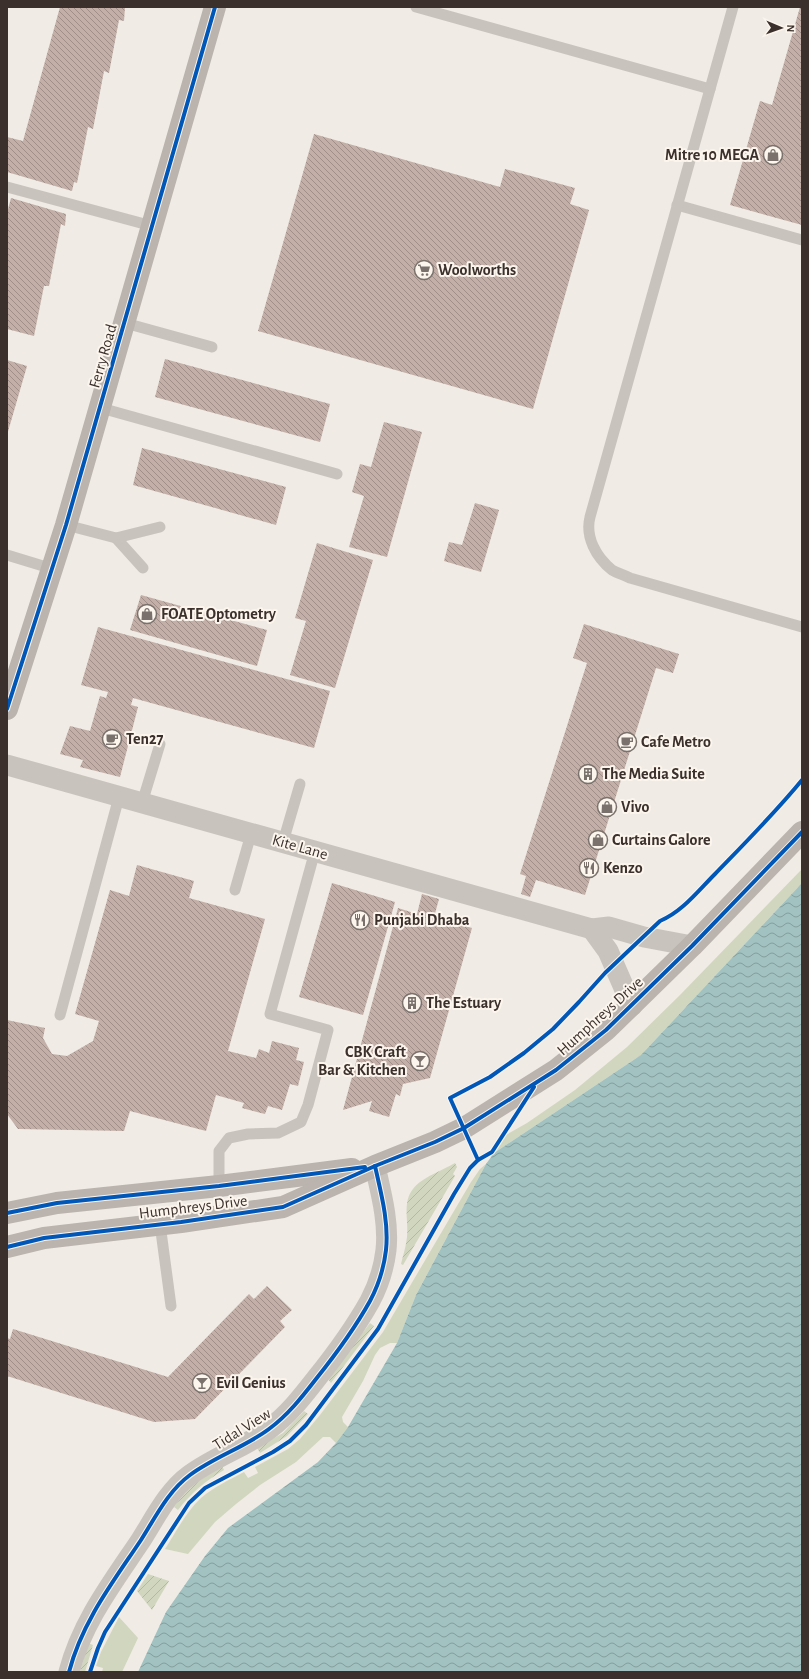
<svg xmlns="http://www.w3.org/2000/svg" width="809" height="1679" viewBox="0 0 809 1679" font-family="'Alegreya Sans',sans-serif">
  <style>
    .green { fill: #d1d6bf }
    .garden { fill: url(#garden-furrows) }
    .water { fill: url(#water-waves) }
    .building { fill: url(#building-back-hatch) }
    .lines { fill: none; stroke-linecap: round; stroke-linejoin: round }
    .lane { stroke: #c9c3be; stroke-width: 11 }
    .street { stroke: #c9c3be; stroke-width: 21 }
    .secondary { stroke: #bab3ae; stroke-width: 22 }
    .cycleway-casing { stroke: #fbf5ee; stroke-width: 6 }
    .cycleway { stroke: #0057b8; stroke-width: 4 }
    .labels { text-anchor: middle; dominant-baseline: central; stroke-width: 4; stroke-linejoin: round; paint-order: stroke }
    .poi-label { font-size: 16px; font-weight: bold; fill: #3b302b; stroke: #fbf5ee; text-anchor: start }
    .street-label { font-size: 16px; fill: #3b302b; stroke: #fbf5ee }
  </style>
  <defs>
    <pattern id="garden-furrows" width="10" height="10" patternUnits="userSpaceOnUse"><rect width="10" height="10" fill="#d1d6bf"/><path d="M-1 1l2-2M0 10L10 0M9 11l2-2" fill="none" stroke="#b4b8a4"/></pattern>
    <pattern id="water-waves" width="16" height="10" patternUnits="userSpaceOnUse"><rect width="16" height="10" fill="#a1c2c1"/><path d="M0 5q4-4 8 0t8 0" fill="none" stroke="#849e9d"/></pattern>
    <pattern id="building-back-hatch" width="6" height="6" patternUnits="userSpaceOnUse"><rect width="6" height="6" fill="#c3afa7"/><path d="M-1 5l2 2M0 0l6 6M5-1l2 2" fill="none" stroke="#a08f88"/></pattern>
  </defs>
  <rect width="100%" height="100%" fill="#f0ebe5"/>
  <g class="green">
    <polygon points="802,869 802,883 641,1055 494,1153 506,1135 527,1123 575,1090 627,1047 680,995"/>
    <path d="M486,1164L416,1295L397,1343H390L380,1348L375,1355L363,1381L342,1417L343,1422L348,1427L336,1443L330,1437H323L296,1462L260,1485L236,1504L215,1522L188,1554L165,1549C176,1532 186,1512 201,1498C214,1487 229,1480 244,1472L248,1478L258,1473L255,1467L288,1449L300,1439L320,1415L383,1332L471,1182L480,1169Z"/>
    <polygon points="119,1617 138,1638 122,1672 102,1672 103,1668 96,1666 101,1652"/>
  </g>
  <g class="garden">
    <path d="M455,1163L457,1167L453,1174L455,1176L403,1265L401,1264C403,1255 406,1247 407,1237C409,1222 402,1202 413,1189C421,1178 443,1170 455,1163Z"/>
    <polygon points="370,1323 374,1326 331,1383 328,1379"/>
    <polygon points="304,1411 308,1414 287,1436 260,1453 257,1448 283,1433"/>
    <path d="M222,1466L224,1470C205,1481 191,1493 178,1510L174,1507C190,1486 199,1480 222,1466Z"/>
    <polygon points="148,1574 169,1581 152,1610 137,1591"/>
    <polygon points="88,1643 93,1645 85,1672 80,1672"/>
  </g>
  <polygon class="water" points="802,883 802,1672 138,1672 166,1612 205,1556 228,1528 318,1462 336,1443 348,1427 397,1343 416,1295 486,1164 494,1153 641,1055"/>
  <g class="building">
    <polygon points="60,7 125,7 124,21 119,20 109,73 104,71 93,129 88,127 77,183 74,182 72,191 7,172 7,137 23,141"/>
    <polygon points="800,7 802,7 802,225 730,205 760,101 772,105"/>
    <polygon points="314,134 500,187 505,169 575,188 570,204 589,210 533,409 258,331"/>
    <polygon points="11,198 66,214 65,226 61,224 49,286 44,286 34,336 7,329 7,213"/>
    <polygon points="165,359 330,404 320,442 155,397"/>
    <polygon points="7,360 27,366 7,435"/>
    <polygon points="384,422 422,432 387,557 349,547 364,496 352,492 360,464 371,467"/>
    <polygon points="142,448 286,487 276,525 133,485"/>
    <polygon points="475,503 499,510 481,572 444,561 449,542 462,545"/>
    <polygon points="317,543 373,560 335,688 290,675 306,621 295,618"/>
    <polygon points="141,595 267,630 257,666 130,630"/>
    <polygon points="584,624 679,654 673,673 656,668 585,895 536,880 530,897 521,894 526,876 520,874 587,663 573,658"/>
    <polygon points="98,627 330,691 314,748 133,698 131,705 138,707 120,777 80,767 83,760 60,754 70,726 90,731 100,696 106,698 108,692 81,685"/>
    <polygon points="137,865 194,881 189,898 265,919 228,1051 256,1058 259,1049 269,1053 272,1041 299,1048 296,1060 304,1062 298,1086 290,1084 282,1110 268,1106 265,1114 242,1108 244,1103 216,1095 206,1131 130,1111 124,1131 18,1129 7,1114 7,1020 45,1028 43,1038 52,1054 67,1056 93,1041 99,1021 75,1014 110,890 129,896"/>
    <polygon points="332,883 395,902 363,1015 299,997"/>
    <polygon points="422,894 439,899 434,917 472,928 430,1078 403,1084 400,1096 396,1094 389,1117 369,1111 372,1101 343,1110 398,908 417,914"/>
    <polygon points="267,1286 292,1310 280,1321 285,1327 195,1419 154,1422 7,1376 7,1338 10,1339 13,1329 168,1377 249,1294 254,1299"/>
  </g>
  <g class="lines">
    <g class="lane">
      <polyline points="416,7 710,89"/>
      <path d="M733,7L590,517C585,537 596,557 612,570C617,573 624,575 630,578L802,627"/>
      <polyline points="7,187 152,226"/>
      <polyline points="677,205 802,240"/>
      <polyline points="125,323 212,347"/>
      <polyline points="101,408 337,474"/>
      <polyline points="66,525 116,538 160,527"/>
      <polyline points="116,538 143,568"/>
      <polyline points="7,555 53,569"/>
      <polyline points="142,803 160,744"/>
      <polyline points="283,842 300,784"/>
      <polyline points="235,890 251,834"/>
      <polyline points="60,1015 119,797"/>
      <polyline points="219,1186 219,1151 229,1138 248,1134 278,1133 301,1122 308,1105 328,1030 270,1014 315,851"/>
      <polyline points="160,1224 171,1306"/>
    </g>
    <g class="street">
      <polyline points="7,765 592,929 609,927 644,937 692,946"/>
      <polyline points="592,929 608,951 632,1006"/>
      <path d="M69,1672C82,1622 113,1582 141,1540C155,1518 168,1491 190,1475C214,1457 245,1447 269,1429C288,1415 302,1397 316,1379C336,1354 355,1328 370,1301C378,1286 384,1267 386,1250C389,1222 381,1193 375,1166"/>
    </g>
    <g class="secondary">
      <polyline points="7,709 66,525 215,7"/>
      <polyline points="7,1213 57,1203 219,1186 352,1169"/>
      <polyline points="7,1247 44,1238 181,1222 283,1207 375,1166 435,1142 464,1128 556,1070 606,1030 692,946 802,832"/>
    </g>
    <defs>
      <g id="cycleway">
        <polyline points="7,709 66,525 215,7"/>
        <polyline points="478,1160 492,1152 534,1087"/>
        <polyline points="7,1213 57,1203 219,1186 365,1167"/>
        <polyline points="7,1247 44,1238 181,1222 283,1207 375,1166 435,1142 464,1128 556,1070 606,1030 692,946 802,832"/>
        <path d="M69,1672C82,1622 113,1582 141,1540C155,1518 168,1491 190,1475C214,1457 245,1447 269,1429C288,1415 302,1397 316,1379C336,1354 355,1328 370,1301C378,1286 384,1267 386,1250C389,1222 381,1193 375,1166"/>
        <path d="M90,1672L98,1648L105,1632L189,1503L205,1488L273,1452L290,1441L306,1425L378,1329L454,1194L470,1168L478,1160L450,1098L490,1077L524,1053L553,1029L579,1002L605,973L660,921C682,912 698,891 715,874C745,843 775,813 802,780"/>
      </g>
    </defs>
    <use href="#cycleway" class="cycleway-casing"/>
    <use href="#cycleway" class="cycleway"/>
  </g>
  <defs>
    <symbol id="shop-ring" viewBox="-11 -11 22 22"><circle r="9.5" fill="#fbf5ee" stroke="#7a716c" stroke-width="1.5"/><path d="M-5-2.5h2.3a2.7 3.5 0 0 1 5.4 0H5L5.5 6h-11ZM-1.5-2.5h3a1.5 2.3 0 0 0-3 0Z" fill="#7a716c"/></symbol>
    <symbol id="supermarket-ring" viewBox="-11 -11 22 22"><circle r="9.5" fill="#fbf5ee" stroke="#7a716c" stroke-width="1.5"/><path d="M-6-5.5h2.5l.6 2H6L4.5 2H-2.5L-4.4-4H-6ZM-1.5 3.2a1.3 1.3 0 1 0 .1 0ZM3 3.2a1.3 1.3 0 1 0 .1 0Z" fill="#7a716c"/></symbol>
    <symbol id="cafe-ring" viewBox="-11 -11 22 22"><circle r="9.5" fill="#fbf5ee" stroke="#7a716c" stroke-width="1.5"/><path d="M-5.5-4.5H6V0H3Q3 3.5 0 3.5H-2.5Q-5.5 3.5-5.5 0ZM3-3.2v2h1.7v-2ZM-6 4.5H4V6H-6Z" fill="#7a716c"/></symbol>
    <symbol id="building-ring" viewBox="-11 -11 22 22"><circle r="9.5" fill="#fbf5ee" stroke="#7a716c" stroke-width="1.5"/><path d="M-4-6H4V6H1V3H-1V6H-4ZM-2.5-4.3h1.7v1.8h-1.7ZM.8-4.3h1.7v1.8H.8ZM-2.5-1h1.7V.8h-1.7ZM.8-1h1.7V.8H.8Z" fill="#7a716c"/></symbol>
    <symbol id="restaurant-ring" viewBox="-11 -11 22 22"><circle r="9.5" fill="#fbf5ee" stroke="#7a716c" stroke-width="1.5"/><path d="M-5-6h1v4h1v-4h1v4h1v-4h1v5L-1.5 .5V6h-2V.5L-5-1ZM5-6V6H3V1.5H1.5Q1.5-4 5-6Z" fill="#7a716c"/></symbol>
    <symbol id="bar-ring" viewBox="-11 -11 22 22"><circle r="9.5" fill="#fbf5ee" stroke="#7a716c" stroke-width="1.5"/><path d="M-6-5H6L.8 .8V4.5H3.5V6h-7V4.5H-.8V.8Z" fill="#7a716c"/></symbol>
  </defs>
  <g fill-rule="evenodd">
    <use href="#shop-ring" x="762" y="144" width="22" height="22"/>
    <use href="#supermarket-ring" x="413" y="259" width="22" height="22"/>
    <use href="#shop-ring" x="136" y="603" width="22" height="22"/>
    <use href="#cafe-ring" x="101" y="728" width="22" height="22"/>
    <use href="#cafe-ring" x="616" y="731" width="22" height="22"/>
    <use href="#building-ring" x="577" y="763" width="22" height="22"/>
    <use href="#shop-ring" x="596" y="796" width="22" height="22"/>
    <use href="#shop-ring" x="587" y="829" width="22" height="22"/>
    <use href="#restaurant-ring" x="578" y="857" width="22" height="22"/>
    <use href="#restaurant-ring" x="349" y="909" width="22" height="22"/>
    <use href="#building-ring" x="401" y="992" width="22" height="22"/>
    <use href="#bar-ring" x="409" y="1050" width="22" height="22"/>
    <use href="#bar-ring" x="191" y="1372" width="22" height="22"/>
  </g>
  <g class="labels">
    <g class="poi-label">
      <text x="759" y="155" text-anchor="end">Mitre 10 MEGA</text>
      <text x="438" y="270">Woolworths</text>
      <text x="161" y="614">FOATE Optometry</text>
      <text x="126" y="739">Ten27</text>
      <text x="641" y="742">Cafe Metro</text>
      <text x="602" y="774">The Media Suite</text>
      <text x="621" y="807">Vivo</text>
      <text x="612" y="840">Curtains Galore</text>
      <text x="603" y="868">Kenzo</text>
      <text x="374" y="920">Punjabi Dhaba</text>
      <text x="426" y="1003">The Estuary</text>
      <text x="406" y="1052" text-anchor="end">CBK Craft<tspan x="406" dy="18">Bar &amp; Kitchen</tspan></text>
      <text x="216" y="1383">Evil Genius</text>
    </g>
    <g class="street-label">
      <text transform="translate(103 356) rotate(-74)">Ferry Road</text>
      <text transform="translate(300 847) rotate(16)">Kite Lane</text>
      <text transform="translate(600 1016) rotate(-42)">Humphreys Drive</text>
      <text transform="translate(193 1207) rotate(-7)">Humphreys Drive</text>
      <text transform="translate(242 1429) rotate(-32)">Tidal View</text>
    </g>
  </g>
  <rect width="809" height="1679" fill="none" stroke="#3b302b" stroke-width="16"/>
  <g transform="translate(781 28) rotate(92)" stroke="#fbf5ee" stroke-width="3" paint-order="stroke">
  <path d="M0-3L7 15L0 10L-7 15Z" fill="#3b302b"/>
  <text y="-6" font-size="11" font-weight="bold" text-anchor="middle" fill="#3b302b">N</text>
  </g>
</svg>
